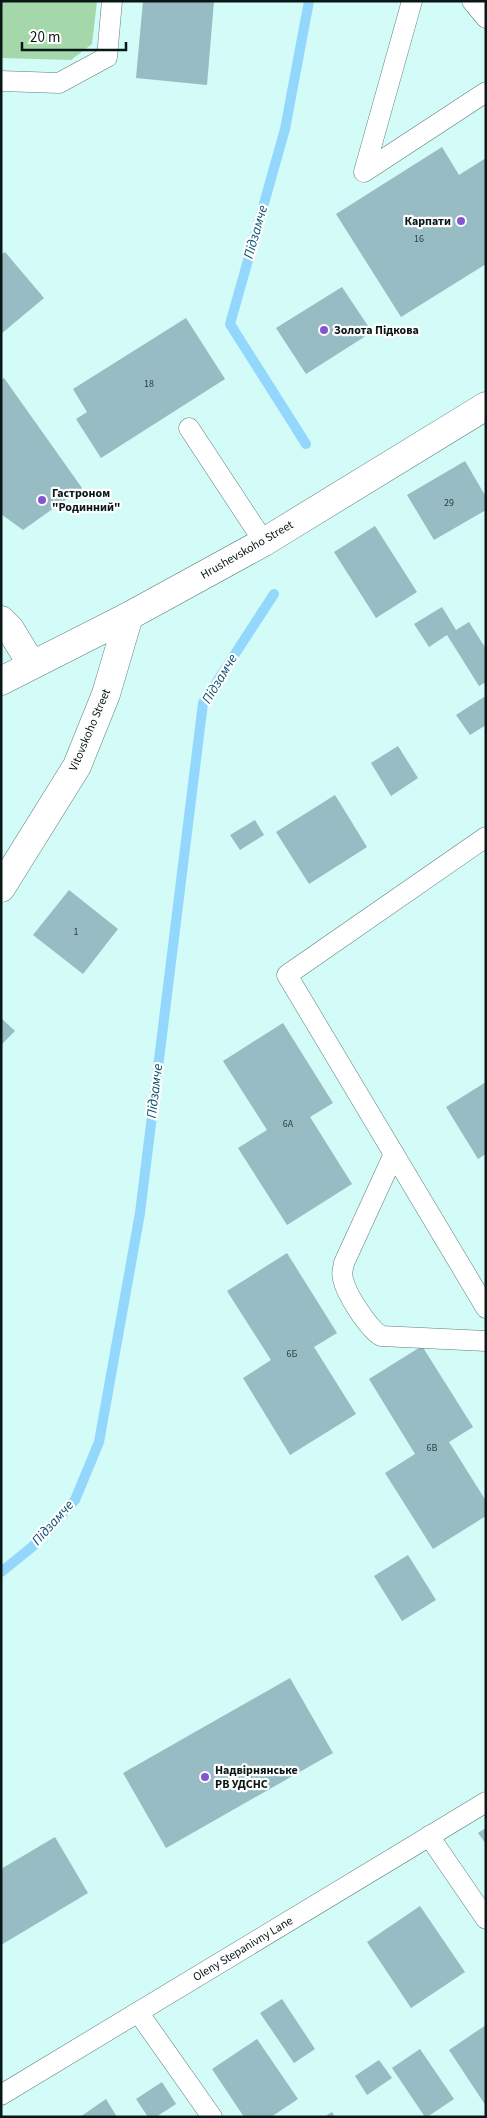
<svg xmlns="http://www.w3.org/2000/svg" width="487" height="2118" viewBox="0 0 487 2118" font-family="'Source Sans 3',sans-serif">
  <style>
    .green { fill: #a4d8aa }
    .lines { fill: none; stroke-linecap: round; stroke-linejoin: round }
    .stream { stroke: #94d7fc; stroke-width: 10 }
    .building { fill: #97bcc3 }
    .lane-casing { stroke: #5b7f7c; stroke-width: 21 }
    .street-casing { stroke: #5b7f7c; stroke-width: 29 }
    .secondary-casing { stroke: #5b7f7c; stroke-width: 29 }
    .lane { stroke: #fff; stroke-width: 20 }
    .street { stroke: #fff; stroke-width: 28 }
    .secondary { stroke: #fff; stroke-width: 28 }
    .poi-dot { fill: #8356cf; stroke: #fefefe; stroke-width: 2 }
    .labels { text-anchor: middle; dominant-baseline: central; stroke-width: 4.5; stroke-linejoin: round; paint-order: stroke }
    .number-label { font-size: 10px; fill: #2c4142 }
    .poi-label { font-size: 12px; font-weight: bold; fill: #091817; stroke: #fefefe; text-anchor: start }
    .street-label { font-size: 12px; fill: #091817; stroke: #fefefe }
    .water-label { font-size: 14px; font-style: italic; fill: #0d5473; stroke: #fefefe }
  </style>
  <rect width="100%" height="100%" fill="#d3fbf7"/>
  <polygon class="green" points="1,1 97,1 92,44 71,60 1,58"/>
  <g class="lines">
    <g class="stream">
      <polyline points="306,444 230,324 285,129 309,1"/>
      <polyline points="1,1572 32,1547 75,1500 99,1442 140,1213 203,703 274,594"/>
    </g>
  </g>
  <g class="building">
    <polygon points="143,1 214,1 207,85 136,78"/>
    <polygon points="442,147 459,175 486,158 486,264 401,317 336,214"/>
    <polygon points="5,252 44,298 1,334 1,255"/>
    <polygon points="342,287 372,332 306,374 276,328"/>
    <polygon points="186,318 225,379 101,458 76,419 87,412 73,389"/>
    <polygon points="4,378 82,488 23,530 1,514 1,380"/>
    <polygon points="465,461 486,497 486,510 434,540 407,495"/>
    <polygon points="375,526 417,592 376,618 334,552"/>
    <polygon points="442,607 456,630 469,622 486,649 486,682 479,686 447,635 429,647 414,624"/>
    <polygon points="484,697 486,701 486,725 470,735 456,715"/>
    <polygon points="398,746 418,778 391,796 371,763"/>
    <polygon points="335,795 367,847 309,884 276,832"/>
    <polygon points="255,820 264,835 240,850 230,835"/>
    <polygon points="69,890 118,929 83,974 33,935"/>
    <polygon points="1,1018 15,1031 1,1045"/>
    <polygon points="283,1023 333,1103 310,1117 352,1184 287,1225 238,1148 267,1130 223,1061"/>
    <polygon points="486,1082 486,1154 478,1159 446,1107"/>
    <polygon points="287,1253 337,1333 314,1347 356,1414 290,1455 243,1378 271,1360 227,1291"/>
    <polygon points="422,1346 473,1427 449,1442 486,1501 486,1516 433,1549 385,1473 415,1454 369,1379"/>
    <polygon points="408,1555 436,1600 402,1621 374,1576"/>
    <polygon points="290,1678 333,1753 166,1848 123,1773"/>
    <polygon points="486,1828 486,1844 478,1833"/>
    <polygon points="55,1837 88,1893 1,1945 1,1869"/>
    <polygon points="420,1906 465,1972 411,2008 367,1942"/>
    <polygon points="282,1999 315,2049 294,2063 260,2013"/>
    <polygon points="486,2025 486,2106 449,2050"/>
    <polygon points="257,2039 298,2099 271,2117 244,2117 212,2069"/>
    <polygon points="420,2049 454,2099 427,2117 425,2117 392,2068"/>
    <polygon points="379,2060 392,2078 367,2095 355,2076"/>
    <polygon points="162,2082 176,2104 156,2117 148,2117 136,2099"/>
    <polygon points="106,2099 117,2117 80,2117"/>
    <polygon points="332,2112 335,2117 324,2117"/>
  </g>
  <g class="lines">
    <defs>
      <g id="lane">
        <polyline points="412,1 364,172 486,92"/>
        <polyline points="472,1 486,18"/>
        <polyline points="1,81 59,83 107,57 112,1"/>
        <polyline points="189,428 264,542"/>
        <polyline points="486,837 287,975 486,1308"/>
        <path d="M394,1154L344,1263C343,1269 341,1273 343,1279C346,1294 368,1328 381,1336L486,1341"/>
        <polyline points="429,1836 486,1919"/>
        <polyline points="138,2012 212,2117"/>
        <polyline points="1,2095 486,1802"/>
      </g>
      <g id="street">
        <polyline points="1,620 10,629 32,665"/>
        <polyline points="1,888 77,766 106,694 129,616"/>
      </g>
      <polyline id="secondary" points="1,681 129,616 264,542 486,406"/>
    </defs>
    <use href="#lane" class="lane-casing"/>
    <use href="#street" class="street-casing"/>
    <use href="#secondary" class="secondary-casing"/>
    <use href="#lane" class="lane"/>
    <use href="#street" class="street"/>
    <use href="#secondary" class="secondary"/>
  </g>
  <g class="poi-dot">
    <circle cx="461" cy="221" r="5"/>
    <circle cx="324" cy="330" r="5"/>
    <circle cx="42" cy="500" r="5"/>
    <circle cx="205" cy="1777" r="5"/>
  </g>
  <g class="labels">
    <g class="number-label">
      <text x="419" y="239">16</text>
      <text x="149" y="384">18</text>
      <text x="449" y="503">29</text>
      <text x="76" y="932">1</text>
      <text x="288" y="1124">6А</text>
      <text x="292" y="1354">6Б</text>
      <text x="432" y="1448">6В</text>
    </g>
    <g class="poi-label">
      <text x="451" y="221" text-anchor="end">Карпати</text>
      <text x="334" y="330">Золота Підкова</text>
      <text x="52" y="493">Гастроном<tspan x="52" dy="14">"Родинний"</tspan></text>
      <text x="215" y="1770">Надвірнянське<tspan x="215" dy="14">РВ УДСНС</tspan></text>
    </g>
    <g class="street-label">
      <text transform="translate(247 550) rotate(-30)">Hrushevskoho Street</text>
      <text transform="translate(90 730) rotate(-67)">Vitovskoho Street</text>
      <text transform="translate(243 1949) rotate(-31)">Oleny Stepanivny Lane</text>
    </g>
    <g class="water-label">
      <text transform="translate(256 232) rotate(-74)">Підзамче</text>
      <text transform="translate(220 679) rotate(-59)">Підзамче</text>
      <text transform="translate(155 1091) rotate(-83)">Підзамче</text>
      <text transform="translate(53 1523) rotate(-48)">Підзамче</text>
    </g>
  </g>
  <rect width="487" height="2118" fill="none" stroke="#091817" stroke-width="5"/>
  <path d="M22 42v8h104v-8" fill="none" stroke="#091817" stroke-width="2.5"/>
  <text x="30" y="42" font-size="15" fill="#091817" stroke="#fefefe" stroke-width="4" paint-order="stroke">20 m</text>
</svg>
